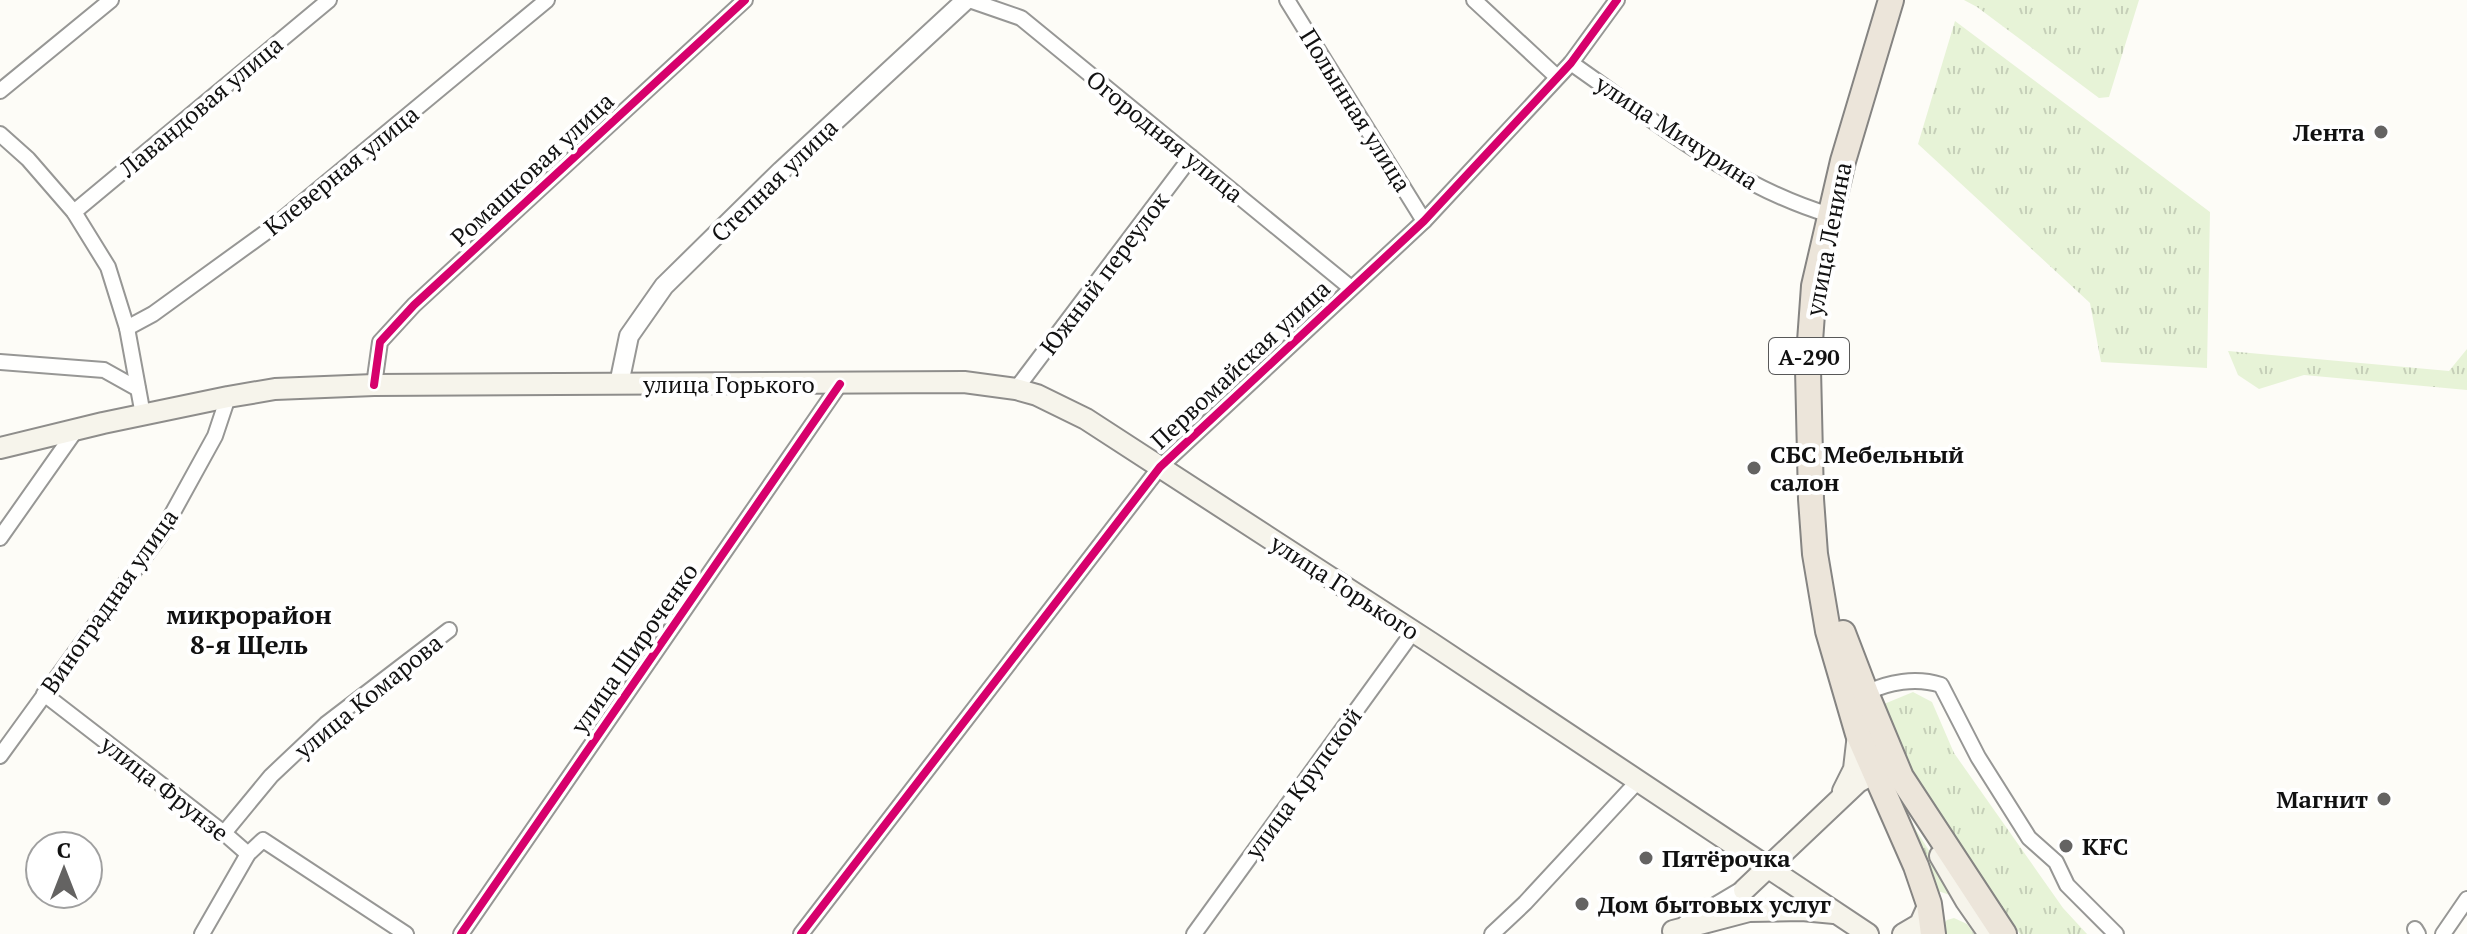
<svg xmlns="http://www.w3.org/2000/svg" width="2467" height="934" viewBox="0 0 2467 934" font-family="'PT Serif',serif">
  <style>
    .grass { fill: url(#grass-tufts) }
    .lines { fill: none; stroke-linecap: round; stroke-linejoin: round }
    .minor-casing { stroke: #979795; stroke-width: 18 }
    .tertiary-casing { stroke: #979795; stroke-width: 22 }
    .secondary-casing { stroke: #8e8d8b; stroke-width: 24 }
    .trunk-casing { stroke: #858482; stroke-width: 28 }
    .minor { stroke: #fffffe; stroke-width: 14 }
    .tertiary { stroke: #fffffe; stroke-width: 18 }
    .secondary { stroke: #f6f4eb; stroke-width: 20 }
    .trunk { stroke: #ece5da; stroke-width: 24 }
    .cycleway-casing { stroke: #fff; stroke-width: 13 }
    .cycleway { stroke: #d6006c; stroke-width: 8 }
    .poi-dot { fill: #646362; stroke: #fff; stroke-width: 3 }
    .labels { text-anchor: middle; dominant-baseline: central; stroke-width: 8; stroke-linejoin: round; paint-order: stroke }
    .shield { fill: #fff; stroke: #585858; stroke-width: 2 }
    .shield-label { font-size: 22px; font-weight: bold; fill: #111 }
    .street-label { font-size: 24px; fill: #111; stroke: #fff }
    .poi-label { font-size: 24px; font-weight: bold; fill: #111; stroke: #fff; text-anchor: start }
    .neighbourhood-label { font-size: 26px; font-weight: bold; fill: #111; stroke: #fff }
  </style>
  <defs>
    <pattern id="grass-tufts" width="24" height="20" patternUnits="userSpaceOnUse" patternTransform="scale(2)"><rect width="24" height="20" fill="#e7f3d7"/><path d="M3 7l-1-3M5 7V3M7 7l1-3M15 17l-1-3M17 17v-4M19 17l1-3" fill="none" stroke="#c5cfb8"/></pattern>
  </defs>
  <rect width="100%" height="100%" fill="#fdfcf7"/>
  <g class="grass">
    <polygon points="1964,0 2139,0 2109,97 2099,98 1977,7"/>
    <polygon points="1955,21 2210,212 2207,368 2101,362 2090,303 1918,144"/>
    <polygon points="2467,349 2467,390 2304,375 2259,389 2238,375 2228,351 2449,371"/>
    <path d="M1913,692L1932,702L1954,753L2063,908L2087,934H2020C1976,873 1931,813 1898,744C1892,731 1884,718 1884,704Z"/>
    <polygon points="1889,778 1916,830 1959,898 1938,891 1932,870 1908,829"/>
    <polygon points="1954,918 1967,924 1974,934 1940,934 1941,927 1947,920"/>
  </g>
  <g class="lines">
    <defs>
      <g id="minor">
        <polyline points="969,0 1021,18 1351,288"/>
        <polyline points="1287,0 1424,221"/>
        <polyline points="1474,0 1557,77"/>
        <path d="M1571,63C1653,120 1733,186 1830,215"/>
        <polyline points="0,91 111,0"/>
        <polyline points="0,134 28,159 74,212 108,267 127,328 143,415"/>
        <polyline points="74,212 329,0"/>
        <polyline points="127,328 153,314 273,227 547,0"/>
        <polyline points="0,362 104,370 138,389"/>
        <polyline points="374,385 380,342 414,305 745,0"/>
        <polyline points="1016,389 1191,157"/>
        <polyline points="0,538 76,430"/>
        <path d="M1866,693C1888,682 1916,677 1941,685L1978,757L2029,838L2056,862L2067,885L2116,934"/>
        <polyline points="44,694 224,833 248,854"/>
        <polyline points="0,756 161,534 215,436 228,397"/>
        <polyline points="224,833 271,776 326,724 449,630"/>
        <polyline points="2415,929 2418,934"/>
        <polyline points="202,934 248,854 263,840 406,934"/>
        <polyline points="461,934 840,384"/>
        <polyline points="801,934 1160,467 1424,221 1571,63 1617,0"/>
        <polyline points="1194,934 1413,632"/>
        <polyline points="1492,934 1525,903 1638,781"/>
        <polyline points="2443,934 2467,899"/>
      </g>
      <g id="tertiary">
        <polyline points="619,384 629,336 664,286 781,171 966,0"/>
        <polyline points="1687,924 1744,890"/>
      </g>
      <g id="secondary">
        <polyline points="0,448 103,423 228,397 275,389 374,385 964,382 1016,389 1037,395 1086,419 1431,643 1868,934"/>
        <polyline points="1843,791 1854,769 1858,734"/>
        <polyline points="1940,856 1966,901 1989,934"/>
        <polyline points="1744,890 1858,782 1867,777 1891,779"/>
        <polyline points="1673,931 1749,911 1802,910 1834,913"/>
        <polyline points="1903,934 1920,924 1929,904"/>
      </g>
      <g id="trunk">
        <polyline points="1891,0 1843,161 1814,286 1808,369 1811,499 1815,554 1828,631 1858,734 1916,866 1929,904 1933,934"/>
        <polyline points="1843,633 1866,693 1901,777 2004,934"/>
      </g>
    </defs>
    <use href="#minor" class="minor-casing"/>
    <use href="#tertiary" class="tertiary-casing"/>
    <use href="#secondary" class="secondary-casing"/>
    <use href="#trunk" class="trunk-casing"/>
    <use href="#minor" class="minor"/>
    <use href="#tertiary" class="tertiary"/>
    <use href="#secondary" class="secondary"/>
    <use href="#trunk" class="trunk"/>
    <defs>
      <g id="cycleway">
        <polyline points="374,385 380,342 414,305 745,0"/>
        <polyline points="461,934 840,384"/>
        <polyline points="801,934 1160,467 1424,221 1571,63 1617,0"/>
      </g>
    </defs>
    <use href="#cycleway" class="cycleway-casing"/>
    <use href="#cycleway" class="cycleway"/>
  </g>
  <g class="poi-dot">
    <circle cx="2381" cy="132" r="8"/>
    <circle cx="1754" cy="468" r="8"/>
    <circle cx="2384" cy="799" r="8"/>
    <circle cx="2066" cy="846" r="8"/>
    <circle cx="1646" cy="858" r="8"/>
    <circle cx="1582" cy="904" r="8"/>
  </g>
  <g class="labels">
    <rect class="shield" x="1769" y="338" width="80" height="36" rx="6"/>
    <g class="shield-label">
      <text x="1809" y="356">А-290</text>
    </g>
    <g class="street-label">
      <text transform="translate(201 106) rotate(-40)">Лавандовая улица</text>
      <text transform="translate(1356 110) rotate(58)">Полынная улица</text>
      <text transform="translate(1677 132) rotate(33)">улица Мичурина</text>
      <text transform="translate(1165 136) rotate(39)">Огородняя улица</text>
      <text transform="translate(532 169) rotate(-43)">Ромашковая улица</text>
      <text transform="translate(341 170) rotate(-39)">Клеверная улица</text>
      <text transform="translate(774 180) rotate(-44)">Степная улица</text>
      <text transform="translate(1828 239) rotate(-79)">улица Ленина</text>
      <text transform="translate(1104 273) rotate(-53)">Южный переулок</text>
      <text transform="translate(1240 364) rotate(-43)">Первомайская улица</text>
      <text x="729" y="384">улица Горького</text>
      <text transform="translate(1345 587) rotate(33)">улица Горького</text>
      <text transform="translate(109 601) rotate(-55)">Виноградная улица</text>
      <text transform="translate(634 648) rotate(-55)">улица Широченко</text>
      <text transform="translate(368 696) rotate(-39)">улица Комарова</text>
      <text transform="translate(1303 783) rotate(-54)">улица Крупской</text>
      <text transform="translate(165 788) rotate(38)">улица Фрунзе</text>
    </g>
    <g class="poi-label">
      <text x="2365" y="132" text-anchor="end">Лента</text>
      <text x="1770" y="454">СБС Мебельный<tspan x="1770" dy="28">салон</tspan></text>
      <text x="2368" y="799" text-anchor="end">Магнит</text>
      <text x="2082" y="846">KFC</text>
      <text x="1662" y="858">Пятёрочка</text>
      <text x="1598" y="904">Дом бытовых услуг</text>
    </g>
    <g class="neighbourhood-label">
      <text x="249" y="614">микрорайон<tspan x="249" dy="30">8-я Щель</tspan></text>
    </g>
  </g>
  <g transform="translate(64 870)"><circle r="38" fill="#ffffff" stroke="#a0a0a0" stroke-width="2"/>
  <path d="M0-6L14 30L0 20L-14 30Z" fill="#646362"/>
  <text y="-12" font-size="22" font-weight="bold" text-anchor="middle" fill="#111111">С</text>
  </g>
</svg>
